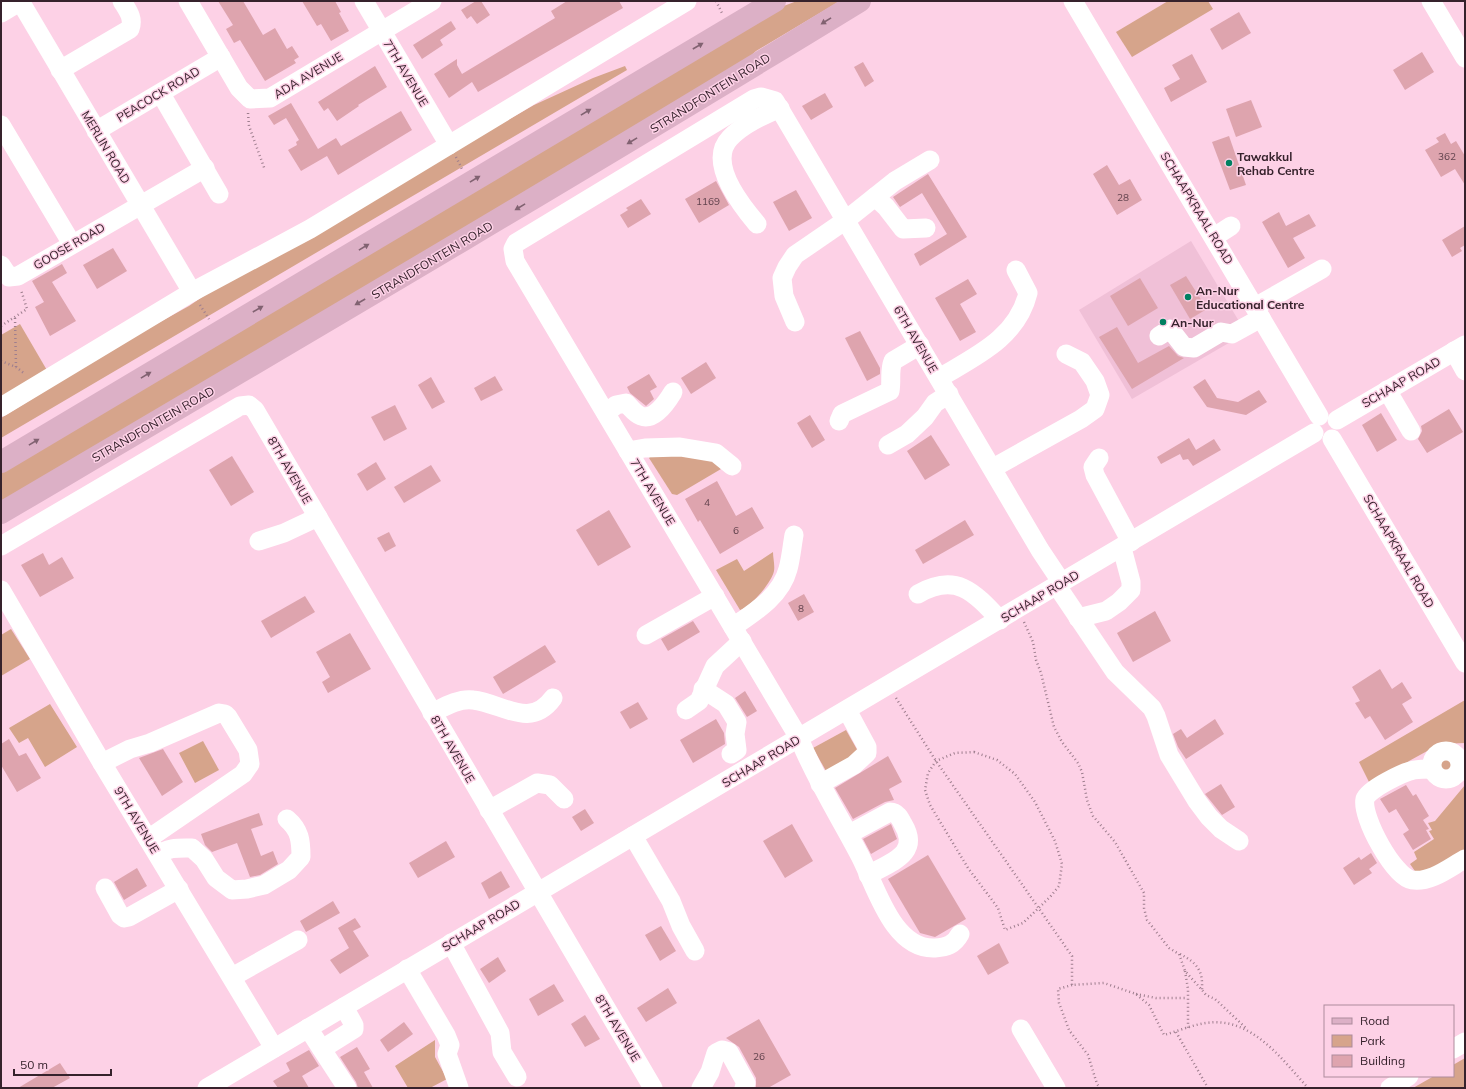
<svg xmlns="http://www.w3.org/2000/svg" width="1466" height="1089" viewBox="0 0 1466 1089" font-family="Mulish,sans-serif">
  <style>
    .built { fill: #f0c0d7 }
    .green { fill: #d6a48b }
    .building { fill: #dea4ae }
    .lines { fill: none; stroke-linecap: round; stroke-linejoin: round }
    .path { stroke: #9e7e8e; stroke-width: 2.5; stroke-dasharray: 1 3; stroke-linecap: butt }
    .minor { stroke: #fff; stroke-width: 19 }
    .major { stroke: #dcb0c6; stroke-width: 22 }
    .oneway { fill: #816271 }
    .poi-dot { fill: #018161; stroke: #fdd1e6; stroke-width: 1.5 }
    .labels { text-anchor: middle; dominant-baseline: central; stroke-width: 3; stroke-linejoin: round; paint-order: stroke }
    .number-label { font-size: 10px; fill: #60424c }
    .street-label { font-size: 12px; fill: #36222c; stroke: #fdd1e6 }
    .poi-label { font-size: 12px; font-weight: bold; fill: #36222c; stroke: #fdd1e6; text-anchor: start }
  </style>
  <rect width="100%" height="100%" fill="#fdd1e6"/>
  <polygon class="built" points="1191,241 1246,333 1132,399 1079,310"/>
  <g class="green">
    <polygon points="797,1 840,1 756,51 744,62 1,502 1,471 781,7"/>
    <polygon points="1168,1 1208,1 1213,9 1132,57 1116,32"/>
    <polygon points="625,66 627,70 1,438 1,418 131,338 189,306 211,291 534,105 593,78"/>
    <polygon points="20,324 48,372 1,400 1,335"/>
    <polygon points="664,453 717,461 721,469 677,495 672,494 649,458 652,455"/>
    <path d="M773,552C773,558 775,565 774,571C772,582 750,608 740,610L716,570L737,559L744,571Z"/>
    <polygon points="11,629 30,659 1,676 1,635"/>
    <polygon points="1465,700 1465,743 1440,744 1409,761 1399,771 1371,786 1359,762"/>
    <polygon points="50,704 77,747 45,767 28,738 19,743 9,728"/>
    <polygon points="846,730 859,753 826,771 813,748"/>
    <polygon points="203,741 219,770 195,783 179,753"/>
    <circle cx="1445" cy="765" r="10"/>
    <polygon points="1465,785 1465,855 1417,874 1410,864 1417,859 1414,852 1434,839 1429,831 1432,830 1428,823 1435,821"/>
    <polygon points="435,1040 435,1057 447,1079 430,1088 408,1088 395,1066"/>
    <polygon points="1465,1058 1465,1088 1413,1088 1434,1076 1453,1076 1453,1065"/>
  </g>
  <g class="building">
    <polygon points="218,1 243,1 263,35 275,28 287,49 292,46 299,57 294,60 296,63 265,81 240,40 234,43 226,29 233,25"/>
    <polygon points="302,1 335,1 341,12 339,13 349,31 331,41 321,24 317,26"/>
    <polygon points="476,1 481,1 490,15 477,24 471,16 467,19 461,10"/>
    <polygon points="567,1 619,1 623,8 478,92 472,82 449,98 434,74 457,59 457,65 462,74 555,18 551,11"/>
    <polygon points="1239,12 1251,33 1222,50 1210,29"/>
    <polygon points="451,21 456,29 440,40 443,45 422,59 413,45"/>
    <polygon points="1422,52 1434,72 1405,90 1393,70"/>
    <polygon points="1192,54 1207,82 1171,102 1164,88 1180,79 1172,65"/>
    <polygon points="863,62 874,81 865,87 854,67"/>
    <polygon points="375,66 387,87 358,105 359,106 337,121 328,108 324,111 318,102"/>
    <polygon points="825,93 833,107 811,120 802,106"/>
    <polygon points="1251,100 1262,127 1236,137 1226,109"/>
    <polygon points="291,103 318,149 336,138 341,146 401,111 412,130 338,175 327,156 301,171 288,150 297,145 296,142 299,140 286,118 274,125 268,116"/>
    <polygon points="1445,133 1451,144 1456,141 1465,156 1465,185 1455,169 1441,177 1425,150 1439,142 1436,138"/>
    <polygon points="1229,136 1246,185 1230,190 1212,142"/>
    <polygon points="1107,165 1119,185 1130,179 1142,200 1117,215 1093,174"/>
    <polygon points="928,174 967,237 920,266 914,254 947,234 922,193 900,207 893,197"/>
    <polygon points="716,181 729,205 699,223 685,199"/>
    <polygon points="796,190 812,218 789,231 773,202"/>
    <polygon points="641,199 651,214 628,228 620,215 628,210 626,208"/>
    <polygon points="1279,212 1286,226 1309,214 1316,226 1293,238 1305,258 1288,268 1262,222"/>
    <polygon points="1465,226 1465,245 1460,248 1462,251 1452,257 1442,240"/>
    <polygon points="113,248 127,271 97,289 83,265"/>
    <polygon points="62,264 67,273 52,282 76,321 50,336 35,307 44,302 32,281"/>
    <polygon points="1186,276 1207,309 1190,319 1170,285"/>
    <polygon points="1140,278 1158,308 1128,326 1110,296"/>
    <polygon points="968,279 977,294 960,304 976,332 960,341 935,298"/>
    <polygon points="1117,327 1138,363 1169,346 1178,356 1184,358 1132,389 1099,337"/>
    <polygon points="860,331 880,368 880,374 867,381 845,338"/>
    <polygon points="706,362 716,378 691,394 681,378"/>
    <polygon points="649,374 657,387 650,391 654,399 646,406 630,393 627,387"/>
    <polygon points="495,376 503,390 481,401 474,388"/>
    <polygon points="431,377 445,402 432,409 418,385"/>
    <polygon points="1205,379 1217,398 1238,402 1259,390 1267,402 1246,415 1207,407 1193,387"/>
    <polygon points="395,405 407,429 384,441 371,417"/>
    <polygon points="1449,409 1463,432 1427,453 1418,439 1422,431 1421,426"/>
    <polygon points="1381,413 1397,440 1377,452 1362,425"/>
    <polygon points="810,415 825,440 812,448 797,423"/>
    <polygon points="931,435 950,465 925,480 907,451"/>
    <polygon points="1189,438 1196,450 1214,439 1221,450 1193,466 1188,459 1183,460 1180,454 1161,464 1157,457"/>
    <polygon points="232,456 254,492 231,506 209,470"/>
    <polygon points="376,462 386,479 367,491 357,474"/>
    <polygon points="431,465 441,481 404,503 394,487"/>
    <polygon points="717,481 736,516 752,507 764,528 720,554 700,520 698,522 685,499"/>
    <polygon points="609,510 631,547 598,566 576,530"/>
    <polygon points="965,520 974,535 923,564 915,550"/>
    <polygon points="389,532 396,546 385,552 377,538"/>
    <polygon points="43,553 49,565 62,557 74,578 40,597 21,565"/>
    <polygon points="804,594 814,612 798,621 788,603"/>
    <polygon points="305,596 315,612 271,638 261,621"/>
    <polygon points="1155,611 1171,641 1133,662 1117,633"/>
    <polygon points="693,621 700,632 668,651 661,639"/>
    <polygon points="350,633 371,669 328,693 322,682 330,677 316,652"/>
    <polygon points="545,645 556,662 503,694 493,677"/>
    <polygon points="1380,669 1392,689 1402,682 1412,698 1402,704 1413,722 1385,740 1370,716 1365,719 1355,703 1360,701 1352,687"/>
    <polygon points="745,691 757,711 747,717 735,698"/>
    <polygon points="638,702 648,719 630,729 620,712"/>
    <polygon points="716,719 724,733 725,744 693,763 680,740"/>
    <polygon points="1215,719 1224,734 1186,759 1178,747 1173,734 1181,729 1187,738"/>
    <polygon points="9,739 19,756 26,753 41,778 17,792 1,765 1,744"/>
    <polygon points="163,749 183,782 162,796 139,758"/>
    <polygon points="888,756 902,782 889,789 894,800 885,802 853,819 835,788"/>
    <polygon points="1221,784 1235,807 1222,815 1205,794"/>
    <polygon points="1406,785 1413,796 1416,794 1429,816 1423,820 1429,829 1426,830 1431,839 1413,850 1403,834 1409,830 1396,809 1389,813 1380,799"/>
    <polygon points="585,809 594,823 581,831 572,817"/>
    <polygon points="259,813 263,825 251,829 261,856 273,851 278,864 260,875 250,877 237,843 212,852 205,845 201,834"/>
    <polygon points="792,824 813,861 785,878 763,841"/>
    <polygon points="891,824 897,839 871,854 863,839"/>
    <polygon points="446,841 455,857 418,878 409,863"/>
    <polygon points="1371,853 1377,863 1369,869 1372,873 1354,885 1343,868 1359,857 1361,860"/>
    <polygon points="928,855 966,919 935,937 920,933 888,879"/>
    <polygon points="137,868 147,886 124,900 114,882"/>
    <polygon points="501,871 510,887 489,899 481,883"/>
    <polygon points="333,901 340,913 306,932 300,921"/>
    <polygon points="355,918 361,927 353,931 369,956 340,974 330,960 349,948 338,928"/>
    <polygon points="661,926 676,951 660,961 645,935"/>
    <polygon points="999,943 1009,963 988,975 977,956"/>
    <polygon points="498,957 506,971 489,983 480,969"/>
    <polygon points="554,984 564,1001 538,1016 529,999"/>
    <polygon points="668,988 677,1003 646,1022 637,1008"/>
    <polygon points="585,1015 600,1039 585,1047 571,1024"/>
    <polygon points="759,1019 791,1075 768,1088 756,1088 756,1078 739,1047 726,1038"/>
    <polygon points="404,1022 413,1034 388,1052 380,1040"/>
    <polygon points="357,1047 370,1069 364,1072 373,1088 358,1088 356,1082 340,1057"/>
    <polygon points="309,1050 319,1066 302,1076 309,1088 278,1088 273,1081 290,1071 286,1063"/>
    <polygon points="60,1063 70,1078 52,1088 18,1088"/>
  </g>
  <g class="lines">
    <g class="path">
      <polyline points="716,1 722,13"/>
      <polyline points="248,113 249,126 265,170"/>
      <polyline points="456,157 462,169"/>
      <polyline points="200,305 209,319"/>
      <polyline points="15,318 16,367"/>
      <polyline points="1,326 27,309 21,290"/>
      <polyline points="1,361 16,367 25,374"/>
      <polyline points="1024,622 1033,642 1036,660 1041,673 1054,727 1062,742 1078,763 1082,772 1087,800 1093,816 1115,842 1144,893 1144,908 1147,920 1169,948 1179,954 1185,971 1202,990 1206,995 1215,999 1247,1029"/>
      <path d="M896,698L936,761L1072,956V985L1104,983L1136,994L1149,1005L1164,1035C1178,1031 1192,1025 1206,1023C1251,1016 1282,1059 1308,1088"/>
      <polygon points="974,752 997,760 1015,774 1035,802 1055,841 1062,864 1059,886 1050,897 1023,923 1005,930 998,908 968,868 930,805 925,790 928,773 936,761 955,753"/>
      <path d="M1180,954C1197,963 1203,970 1202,990"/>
      <polyline points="1185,971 1188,989 1188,1028"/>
      <polyline points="1072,985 1058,989 1059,1003 1069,1030 1088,1055 1097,1084 1100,1088"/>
      <polyline points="1136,994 1156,998 1187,998"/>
      <polyline points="1176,1032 1208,1088"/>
    </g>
    <g class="minor">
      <polyline points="20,1 192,292"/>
      <polyline points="188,1 239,88 250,99 270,98 432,1"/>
      <polyline points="364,1 449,145"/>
      <polyline points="1073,1 1319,416"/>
      <polyline points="1431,1 1465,58"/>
      <polyline points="1,13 21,1"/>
      <path d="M60,70L130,29C134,18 128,11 122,1"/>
      <polyline points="161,94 219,194"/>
      <polyline points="1,125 72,244"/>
      <polyline points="96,131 221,57"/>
      <polyline points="875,197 886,207 903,229 926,228"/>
      <path d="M757,224C740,204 707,162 730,138C743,124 764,115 780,108"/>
      <polyline points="1214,237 1231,226"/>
      <polyline points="1,265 9,277 18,276 205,168"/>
      <polyline points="1255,307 1322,269"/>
      <polyline points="795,322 784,296 782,278 787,267 795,255 846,220 895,181 930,160"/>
      <polyline points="1159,336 1170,329 1184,347 1194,348 1221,332 1232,334 1261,318"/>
      <polyline points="1454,351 1465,371"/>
      <path d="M939,378C976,356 1017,338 1028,293L1016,270"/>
      <polyline points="1387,390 1411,431"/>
      <polyline points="1,407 192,292 310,229 687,1"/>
      <path d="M606,413L616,405L626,403C631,408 635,414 641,416C654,421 667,402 673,392"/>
      <polyline points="1337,420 1465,345"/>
      <path d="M839,421L842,414L890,391C892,380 889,371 893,361L920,345"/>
      <polyline points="1332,439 1465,663"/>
      <polyline points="888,445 907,434 925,417 935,403 949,394"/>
      <polyline points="628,451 645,448 680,447 716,453 732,466"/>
      <polyline points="1099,458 1093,467 1095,475 1131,542"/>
      <polyline points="993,468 1081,419 1095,409 1100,395 1095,381 1082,362 1066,354"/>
      <polyline points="259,541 284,533 318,517"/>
      <polyline points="1,546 240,406 249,405 255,410 653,1088"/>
      <polyline points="1057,586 1115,672 1152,708 1156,716 1169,755 1197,801 1209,817 1221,829 1239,841"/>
      <polyline points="1,590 102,763 274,1048"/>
      <path d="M918,594C956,572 974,592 1000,620"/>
      <polyline points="1078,618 1106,611 1119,602 1131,590 1131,582 1122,548"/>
      <path d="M733,627C755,612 781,596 788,569C791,558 792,546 794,535"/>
      <polyline points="646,635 715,596"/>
      <polyline points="703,689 726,704 737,722 735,734 737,750 731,754"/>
      <polyline points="686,710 699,701 715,666 742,641"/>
      <path d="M432,713C444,707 459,698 473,700C502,703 530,730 553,698"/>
      <circle cx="1446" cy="765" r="14"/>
      <polyline points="102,763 130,749 150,743 219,713 225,714 228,717 248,750 250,764 243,774 148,839"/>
      <path d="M1432,769C1426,769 1420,769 1414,770C1404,772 1368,789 1365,799C1361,817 1394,877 1412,880C1431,883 1450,867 1465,859"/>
      <polyline points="820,784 854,765 867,753 867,747 847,710"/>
      <polyline points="489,810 537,783 550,785 564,799"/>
      <path d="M849,834L890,812C897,812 900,818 903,824C921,854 891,862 868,875"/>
      <polyline points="633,836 671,901 681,926 695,951"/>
      <path d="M158,855C168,847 179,848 192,848L204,859L216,878L232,890L247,889L264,885L289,870L301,857C301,841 300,830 287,819"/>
      <polyline points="105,888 120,915 124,918 129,917 179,889"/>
      <path d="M960,934C954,945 947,947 935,948C891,950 875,882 858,852C838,814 815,778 799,738L515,261L513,249L516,243L754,99L761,97L775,101L1040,550L1062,583"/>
      <polyline points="451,943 500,1033 502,1052 517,1077"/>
      <polyline points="407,969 446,1035 450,1045 447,1054 459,1088"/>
      <polyline points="232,977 298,940"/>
      <polyline points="308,1028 347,1088"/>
      <polyline points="1021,1029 1056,1088"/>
      <polyline points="322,1049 354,1029 354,1025 344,1007"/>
      <polyline points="1453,1049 1465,1042"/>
      <polyline points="207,1088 1314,433"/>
      <polyline points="701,1088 710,1072 716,1053 722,1050 729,1052 746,1083 744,1088"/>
      <polyline points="1390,1088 1409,1076"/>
    </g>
    <g class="major">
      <polyline points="1,462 775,1"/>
      <path d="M1,513C288,344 576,175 860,1"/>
    </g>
  </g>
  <defs><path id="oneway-solid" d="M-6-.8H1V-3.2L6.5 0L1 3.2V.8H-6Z"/></defs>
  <g class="oneway">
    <use href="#oneway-solid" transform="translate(826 21) rotate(148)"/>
    <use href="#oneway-solid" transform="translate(698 46) rotate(-30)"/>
    <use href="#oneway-solid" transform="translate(586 112) rotate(-31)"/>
    <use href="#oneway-solid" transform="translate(632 141) rotate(149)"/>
    <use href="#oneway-solid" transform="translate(475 179) rotate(-31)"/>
    <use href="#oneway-solid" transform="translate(520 207) rotate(149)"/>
    <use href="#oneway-solid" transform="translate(364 247) rotate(-31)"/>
    <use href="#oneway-solid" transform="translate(360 302) rotate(150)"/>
    <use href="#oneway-solid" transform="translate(258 309) rotate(-30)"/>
    <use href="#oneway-solid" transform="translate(146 375) rotate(-31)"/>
    <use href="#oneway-solid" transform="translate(34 442) rotate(-31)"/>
  </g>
  <g class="poi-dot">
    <circle cx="1229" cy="163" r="4"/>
    <circle cx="1188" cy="297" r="4"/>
    <circle cx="1163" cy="322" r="4"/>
  </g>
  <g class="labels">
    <g class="number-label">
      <text x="1447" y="156">362</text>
      <text x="1123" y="197">28</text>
      <text x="708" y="201">1169</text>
      <text x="707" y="502">4</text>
      <text x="736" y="530">6</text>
      <text x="801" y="608">8</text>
      <text x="759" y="1056">26</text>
    </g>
    <g class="street-label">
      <text transform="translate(406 73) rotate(59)">7TH AVENUE</text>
      <text transform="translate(308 75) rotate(-31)">ADA AVENUE</text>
      <text transform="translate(710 93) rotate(-32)">STRANDFONTEIN ROAD</text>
      <text transform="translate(158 94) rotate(-31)">PEACOCK ROAD</text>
      <text transform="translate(106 147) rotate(59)">MERLIN ROAD</text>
      <text transform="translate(1197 208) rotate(59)">SCHAAPKRAAL ROAD</text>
      <text transform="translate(69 246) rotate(-30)">GOOSE ROAD</text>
      <text transform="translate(432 260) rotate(-31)">STRANDFONTEIN ROAD</text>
      <text transform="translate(916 339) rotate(60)">6TH AVENUE</text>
      <text transform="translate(1401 382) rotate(-30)">SCHAAP ROAD</text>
      <text transform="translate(153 424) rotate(-30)">STRANDFONTEIN ROAD</text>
      <text transform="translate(290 470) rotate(60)">8TH AVENUE</text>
      <text transform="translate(653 492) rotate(59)">7TH AVENUE</text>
      <text transform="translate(1399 551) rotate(60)">SCHAAPKRAAL ROAD</text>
      <text transform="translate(1040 596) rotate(-31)">SCHAAP ROAD</text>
      <text transform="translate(453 749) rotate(60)">8TH AVENUE</text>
      <text transform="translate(761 761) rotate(-31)">SCHAAP ROAD</text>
      <text transform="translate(137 820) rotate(59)">9TH AVENUE</text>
      <text transform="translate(481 925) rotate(-31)">SCHAAP ROAD</text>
      <text transform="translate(618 1028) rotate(59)">8TH AVENUE</text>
    </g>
    <g class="poi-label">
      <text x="1237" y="156">Tawakkul<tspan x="1237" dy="14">Rehab Centre</tspan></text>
      <text x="1196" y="290">An-Nur<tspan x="1196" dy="14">Educational Centre</tspan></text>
      <text x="1171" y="322">An-Nur</text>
    </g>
  </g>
  <rect width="1466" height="1089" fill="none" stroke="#36222c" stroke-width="4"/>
  <rect x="1324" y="1005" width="130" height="72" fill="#fdd1e6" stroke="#ad8b9c"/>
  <rect x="1332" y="1018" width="20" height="6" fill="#dcb0c6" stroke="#ad8b9c"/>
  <text x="1360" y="1025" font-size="12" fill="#36222c">Road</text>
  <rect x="1332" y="1035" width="20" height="12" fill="#d6a48b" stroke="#ad8b9c"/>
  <text x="1360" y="1045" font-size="12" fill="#36222c">Park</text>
  <rect x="1332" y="1055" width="20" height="12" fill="#dea4ae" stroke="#ad8b9c"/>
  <text x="1360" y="1065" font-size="12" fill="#36222c">Building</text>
  <path d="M14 1069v6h97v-6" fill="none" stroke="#36222c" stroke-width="2"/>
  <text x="20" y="1069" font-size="12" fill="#36222c" stroke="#fdd1e6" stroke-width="3" paint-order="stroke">50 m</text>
</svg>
